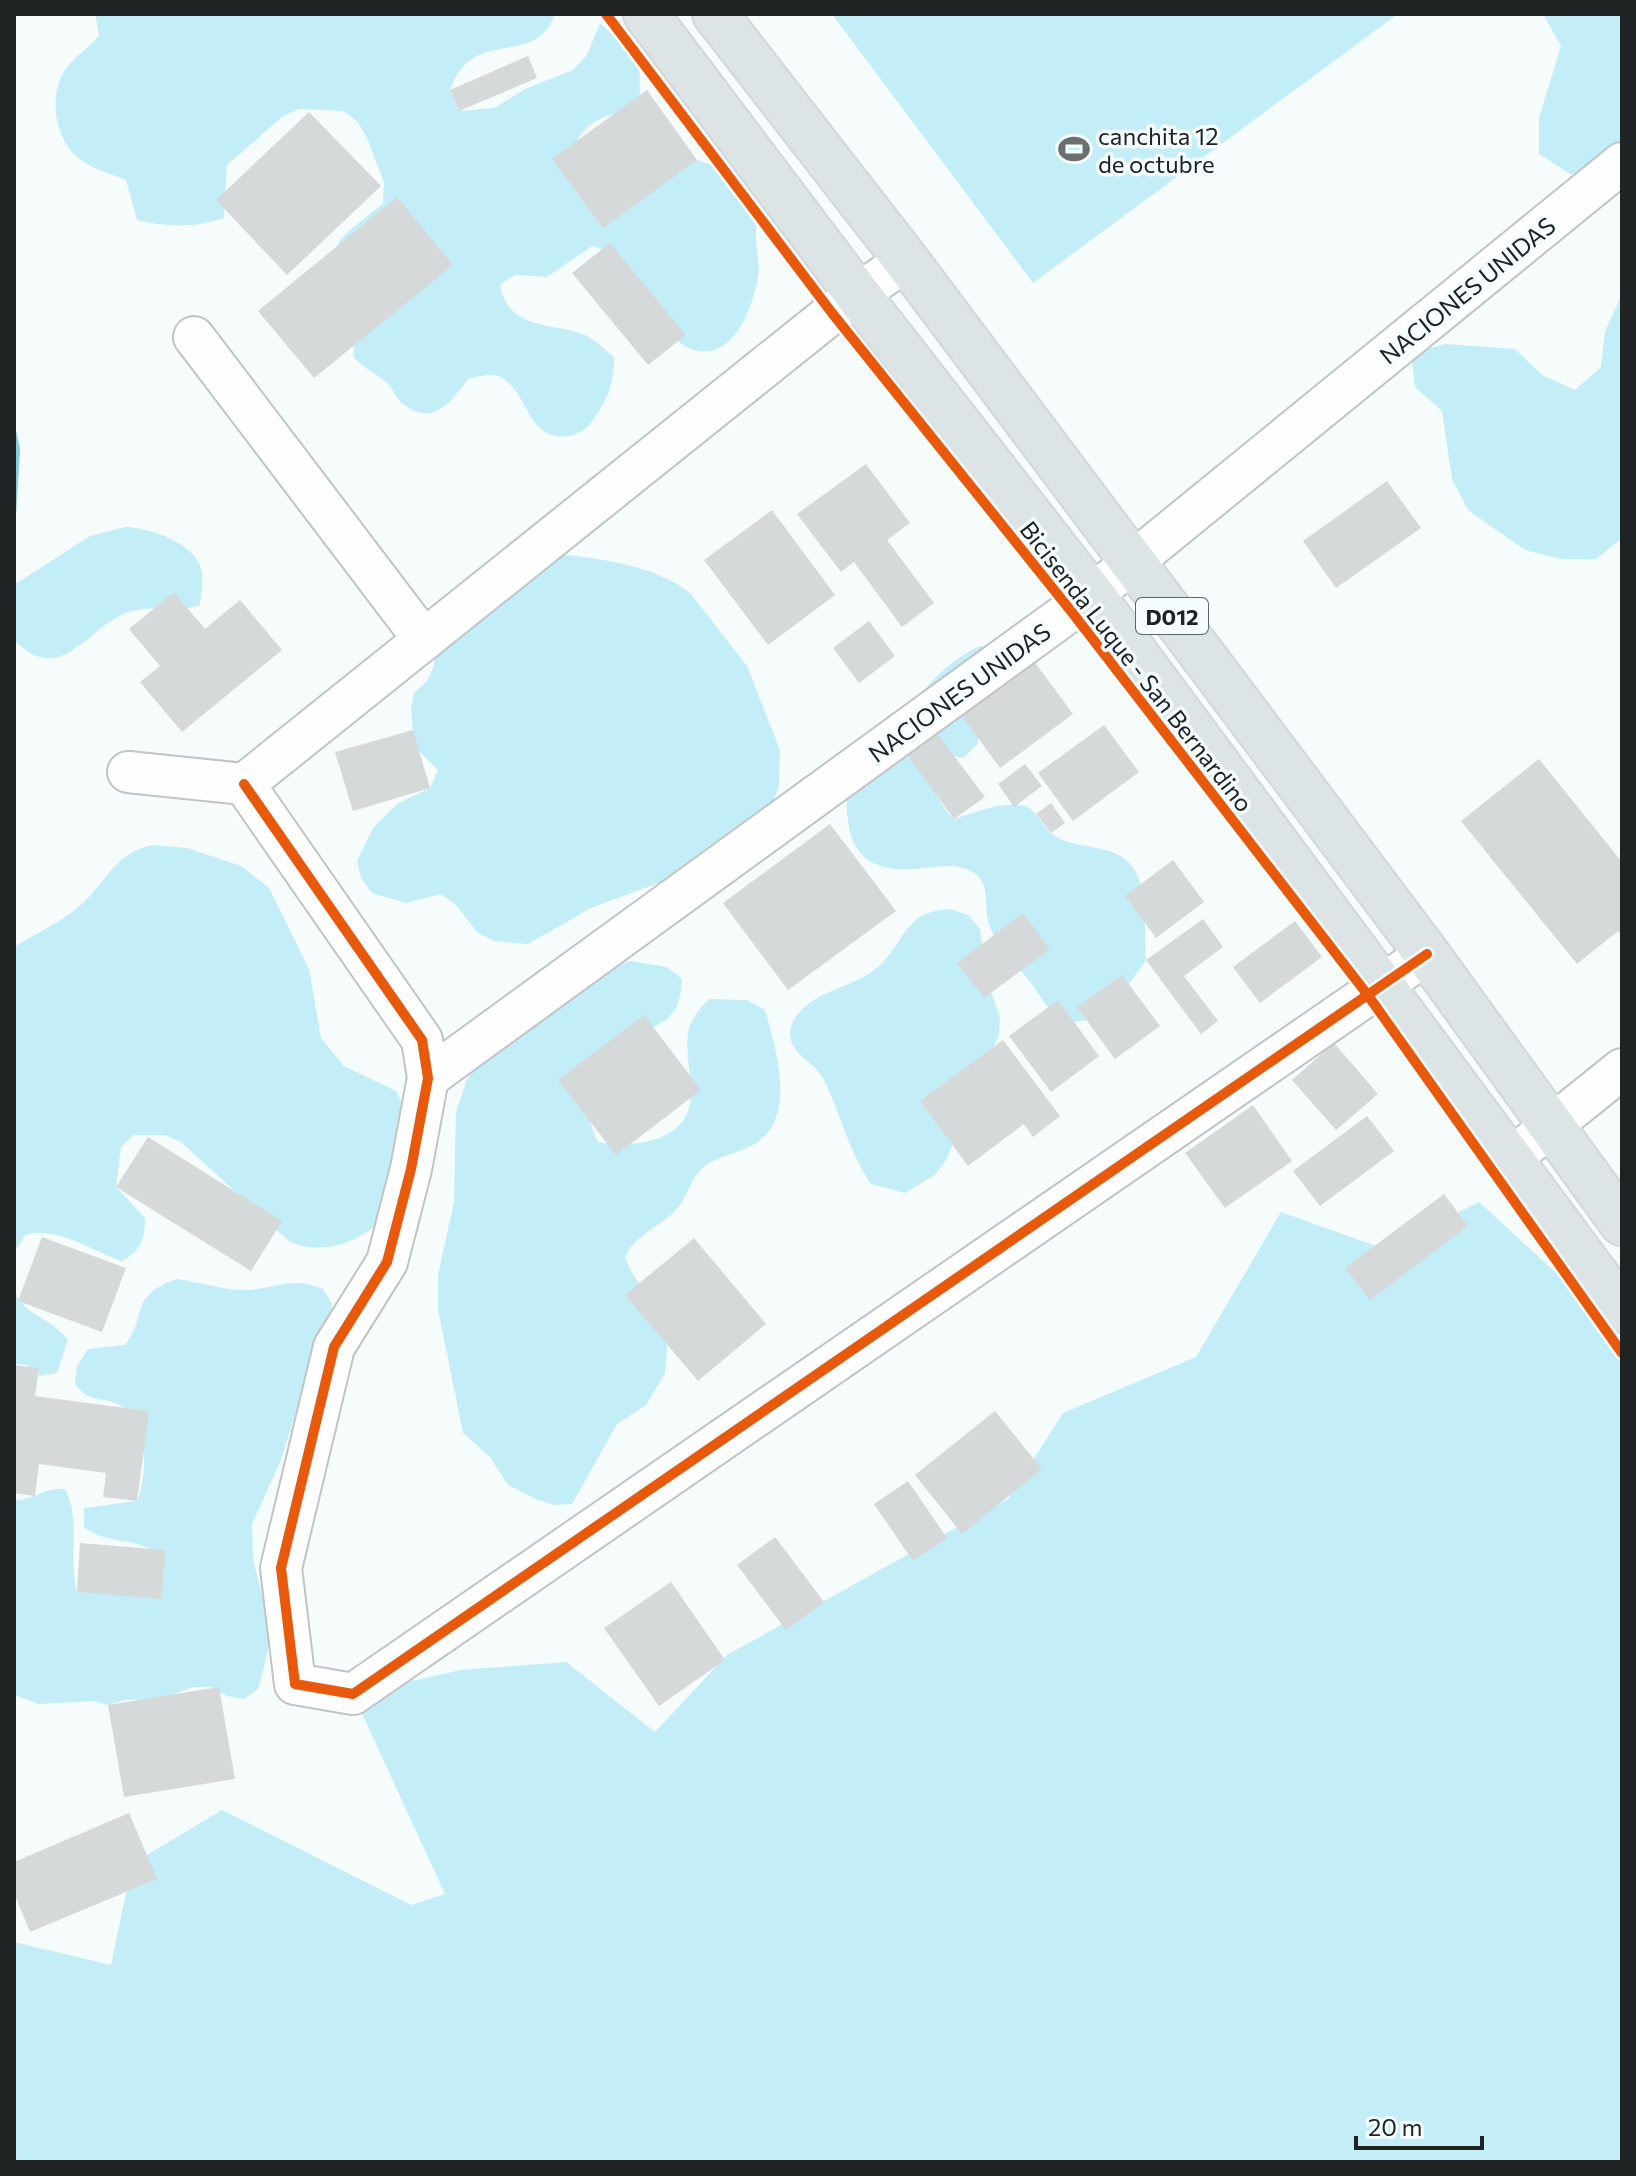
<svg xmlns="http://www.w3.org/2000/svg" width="1636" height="2176" viewBox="0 0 1636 2176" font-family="Commissioner,sans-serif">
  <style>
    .green { fill: #c3eef8 }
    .water { fill: #85cddc }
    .building { fill: #d6d9da }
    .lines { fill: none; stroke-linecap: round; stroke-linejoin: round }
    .minor-casing { stroke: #c1c4c5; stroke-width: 44 }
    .primary-casing { stroke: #d4d6d7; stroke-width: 48 }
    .minor { stroke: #fefeff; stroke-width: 40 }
    .primary { stroke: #dde4e6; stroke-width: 44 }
    .cycleway-casing { stroke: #f4fcfe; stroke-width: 15 }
    .cycleway { stroke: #e8590c; stroke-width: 10 }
    .labels { text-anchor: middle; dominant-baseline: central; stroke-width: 7; stroke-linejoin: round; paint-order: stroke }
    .shield { fill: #f4fcfe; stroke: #606465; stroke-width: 2 }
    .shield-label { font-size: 22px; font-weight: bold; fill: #202323 }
    .poi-label { font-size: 24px; fill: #202323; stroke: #f4fcfe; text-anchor: start }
    .street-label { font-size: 24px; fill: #202323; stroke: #f4fcfe }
  </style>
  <rect width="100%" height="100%" fill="#f6fbfc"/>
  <g class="green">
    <path d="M95,14H555C536,70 472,24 450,90L459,111L494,108L525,89L573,70L587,55L600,23L639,59L640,93L633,109C606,116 587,119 575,145L638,198C661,190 676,171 697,160C714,166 740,172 750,188C760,203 756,219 756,235C756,249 760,265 758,278C753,306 734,357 700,351C649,343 663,265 592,246L547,277L515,275L500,285C509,330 547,322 582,334C594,338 604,349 614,357C615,380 607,401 593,420C587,429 578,435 568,436C528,441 529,396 504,379C494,372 480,376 468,379C452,401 433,428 403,404C396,399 394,390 388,384C376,373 364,369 353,356C359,323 327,265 340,240C343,235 375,210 383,204L384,182L366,136L357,121L343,111L299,109L282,117L227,165L224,218C198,228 164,227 137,220L126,180C112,174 93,169 81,160C56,143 49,100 62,75C71,58 88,50 99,35Z"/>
    <polygon points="832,14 1394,14 1395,16 1033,283"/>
    <polygon points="1543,14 1622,15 1622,146 1605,174 1570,174 1539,154 1539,118 1561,46"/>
    <polygon points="1622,294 1622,538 1596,559 1561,559 1525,550 1468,510 1452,479 1442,411 1415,387 1411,353 1446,344 1515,349 1542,375 1575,390 1601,367 1605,331"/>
    <path d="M125,527C150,528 198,543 202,573C203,584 201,595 200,605C177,613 155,605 132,611C87,623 64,690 14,640V585L90,536Z"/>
    <path d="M548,553C595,558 653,563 691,594L747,666L780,750L779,786L766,820L675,877L591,908L528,944L494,941L478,933L455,904L441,894L406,903L372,893L361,878L357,861L373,828L397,804L430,788L438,770L414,746L411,709L414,693L427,681L434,666L439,614Z"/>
    <path d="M980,646L1018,653L985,713L977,745L963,758L944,754C937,742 921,725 918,711C913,689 962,653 980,646Z"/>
    <path d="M896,753C934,764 928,795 954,819C976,812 997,803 1020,805C1035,806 1041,825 1051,833C1076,853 1115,840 1134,869C1148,892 1144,934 1146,960C1127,987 1092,1044 1053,1012C1043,1003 1036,988 1027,978C1014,962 995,944 989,924C983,906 992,886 974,873C955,861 936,868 915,869C855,873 845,840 847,789Z"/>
    <path d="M153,845L187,848L241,866L269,888L309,969L321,1038L344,1066L396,1091L405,1109L387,1215C361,1242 325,1256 290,1242L181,1142L165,1135H133L121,1147L116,1187L145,1218C145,1240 141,1250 122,1261C90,1251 59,1226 25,1235L14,1253V947C36,933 64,921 83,903C107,880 116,852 153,845Z"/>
    <path d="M950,909L968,915L980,929L988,983L1000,1017L999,1034L946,1160L935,1175L905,1193L871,1184C848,1150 841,1114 823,1078C815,1062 792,1056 790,1035C790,1031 792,1021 795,1018C813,990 854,988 878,967C906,942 903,911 950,909Z"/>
    <path d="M632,961L667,967L682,979C680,1031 651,1021 620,1046C614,1051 610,1061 605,1067C587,1093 583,1112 598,1142C633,1148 688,1143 691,1097C692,1076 684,1051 689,1029C692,1017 700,1008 709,999L747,1000L765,1010C775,1046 798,1117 756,1143C741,1153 720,1155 705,1166C689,1178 688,1199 674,1212C657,1229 636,1234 625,1257L632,1273L664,1318L668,1336L665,1373L646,1405L617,1424L572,1504L555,1505L538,1500L508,1485L490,1457L463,1433L438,1309V1275L454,1202L456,1112L467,1079L491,1046L612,967Z"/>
    <polygon points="1479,1202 1613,1325 1622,1343 1622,2162 14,2162 14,1942 111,1965 132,1864 222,1810 411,1905 445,1894 353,1694 461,1670 566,1662 655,1732 727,1655 1008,1499 1063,1413 1196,1357 1281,1212 1384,1249"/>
    <path d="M177,1279C200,1282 225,1291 248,1290C279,1288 291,1276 323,1289L332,1304L331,1322L309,1370L281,1460L252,1524L253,1560L268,1616V1651L258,1689L244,1699L227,1696L211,1687H194L159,1699L125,1700L108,1705L94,1701L39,1704L14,1695V1500C33,1501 45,1487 65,1489C81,1518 68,1559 77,1592L121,1595L155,1588L164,1573L161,1556C138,1536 108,1546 84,1527V1508L137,1501C148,1476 149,1417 118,1404C98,1396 90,1403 75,1384L77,1366L88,1349L125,1345C149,1314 127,1297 177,1279Z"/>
    <path d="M14,1290C24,1316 52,1318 68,1340L57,1373L40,1376L27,1365L14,1364Z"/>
  </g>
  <polygon class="water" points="14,421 20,449 14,548"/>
  <g class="building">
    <polygon points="528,56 537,78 459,111 450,90"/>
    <polygon points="647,90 697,160 603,228 552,159"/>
    <polygon points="309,112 381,186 287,275 216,200"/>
    <polygon points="397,197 453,265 314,378 258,311"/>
    <polygon points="610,243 686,335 648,365 572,273"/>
    <polygon points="866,464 910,523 887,540 934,603 902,627 854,562 841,572 797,514"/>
    <polygon points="1387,481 1421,528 1336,588 1303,541"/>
    <polygon points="772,510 835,595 768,645 704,560"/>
    <polygon points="174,592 205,629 240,600 282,650 182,732 140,682 160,666 129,629"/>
    <polygon points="869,621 895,656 859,683 833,648"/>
    <polygon points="1034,661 1073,714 1000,768 961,715"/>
    <polygon points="931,725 985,797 954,819 901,747"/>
    <polygon points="1104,725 1139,772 1073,821 1038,773"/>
    <polygon points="413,730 430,788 353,811 335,752"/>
    <polygon points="1539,759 1622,862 1622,937 1618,931 1577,964 1461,821"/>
    <polygon points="1025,764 1042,786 1014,807 998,784"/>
    <polygon points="1051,803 1065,823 1051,833 1036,814"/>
    <polygon points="830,824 896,911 788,990 723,903"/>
    <polygon points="1173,860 1204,902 1156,938 1125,896"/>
    <polygon points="1023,913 1050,949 984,998 957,963"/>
    <polygon points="1203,919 1223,947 1184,976 1218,1021 1201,1034 1146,960"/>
    <polygon points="1295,921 1322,957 1260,1003 1233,967"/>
    <polygon points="1122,975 1160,1026 1115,1059 1077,1007"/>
    <polygon points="1058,1000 1099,1056 1051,1092 1009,1036"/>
    <polygon points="644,1015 701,1090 616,1155 558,1080"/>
    <polygon points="1003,1040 1060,1116 1033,1137 1024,1124 968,1166 920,1101"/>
    <polygon points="1334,1043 1378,1094 1336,1130 1292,1080"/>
    <polygon points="1253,1105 1292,1161 1225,1208 1185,1153"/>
    <polygon points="1367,1116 1394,1151 1320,1206 1293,1171"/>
    <polygon points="148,1137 282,1221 251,1271 116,1187"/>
    <polygon points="1444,1194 1468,1226 1370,1300 1345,1268"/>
    <polygon points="42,1237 126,1268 102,1332 18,1301"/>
    <polygon points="694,1238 766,1324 698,1381 625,1295"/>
    <polygon points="14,1365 39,1368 35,1396 149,1411 137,1501 103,1497 106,1473 39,1464 35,1496 14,1493"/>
    <polygon points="995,1411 1042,1469 962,1534 915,1475"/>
    <polygon points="908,1481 947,1538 913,1561 874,1504"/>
    <polygon points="775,1537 824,1602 786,1630 737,1565"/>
    <polygon points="80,1543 166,1550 161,1599 77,1592"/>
    <polygon points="671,1582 725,1660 659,1706 604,1628"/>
    <polygon points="219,1687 235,1779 124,1797 108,1705"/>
    <polygon points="129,1813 157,1879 30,1932 14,1893 14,1862"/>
  </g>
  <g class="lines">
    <defs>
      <g id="minor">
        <polyline points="194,337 424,640"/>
        <polyline points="128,772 244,784 832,313 906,260"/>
        <polyline points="244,784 422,1040 428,1078 411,1169 387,1262 334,1347 281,1568 295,1684 353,1694 1427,954"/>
        <polyline points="428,1078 1092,595 1622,163"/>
        <polyline points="1510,1159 1622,1069"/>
      </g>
      <g id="primary">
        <polyline points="646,14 858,295 1092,595 1622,1310"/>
        <polyline points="715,14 906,260 1427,954 1622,1223"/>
      </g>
    </defs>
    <use href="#minor" class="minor-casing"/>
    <use href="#primary" class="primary-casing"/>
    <use href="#minor" class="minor"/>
    <use href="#primary" class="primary"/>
    <defs>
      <g id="cycleway">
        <polyline points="606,14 832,313 1071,611 1367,994 1622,1353"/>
        <polyline points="244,784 422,1040 428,1078 411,1169 387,1262 334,1347 281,1568 295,1684 353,1694 1427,954"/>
      </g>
    </defs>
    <use href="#cycleway" class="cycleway-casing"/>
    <use href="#cycleway" class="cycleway"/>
  </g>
  <defs>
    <symbol id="stadium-bare" viewBox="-9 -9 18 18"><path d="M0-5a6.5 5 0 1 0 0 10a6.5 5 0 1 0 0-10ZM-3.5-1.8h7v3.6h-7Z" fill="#6b6f6f" stroke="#f4fcfe" stroke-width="2.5" paint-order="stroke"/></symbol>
  </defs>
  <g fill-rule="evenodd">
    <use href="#stadium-bare" x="1052" y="127" width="44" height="44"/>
  </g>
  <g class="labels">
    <rect class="shield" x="1136" y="598" width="72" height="36" rx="6"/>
    <g class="shield-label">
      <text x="1172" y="616">D012</text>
    </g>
    <g class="poi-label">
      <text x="1098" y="135">canchita 12<tspan x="1098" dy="28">de octubre</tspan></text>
    </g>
    <g class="street-label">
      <text transform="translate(1467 290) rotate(-39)">NACIONES UNIDAS</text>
      <text transform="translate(1137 666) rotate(52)">Bicisenda Luque - San Bernardino</text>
      <text transform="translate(959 692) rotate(-36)">NACIONES UNIDAS</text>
    </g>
  </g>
  <rect width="1636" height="2176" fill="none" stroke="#202323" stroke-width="32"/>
  <path d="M1356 2136v12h126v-12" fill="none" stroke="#202323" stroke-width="4"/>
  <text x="1368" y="2136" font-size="24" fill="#202323" stroke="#f4fcfe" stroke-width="6" paint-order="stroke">20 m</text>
</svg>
